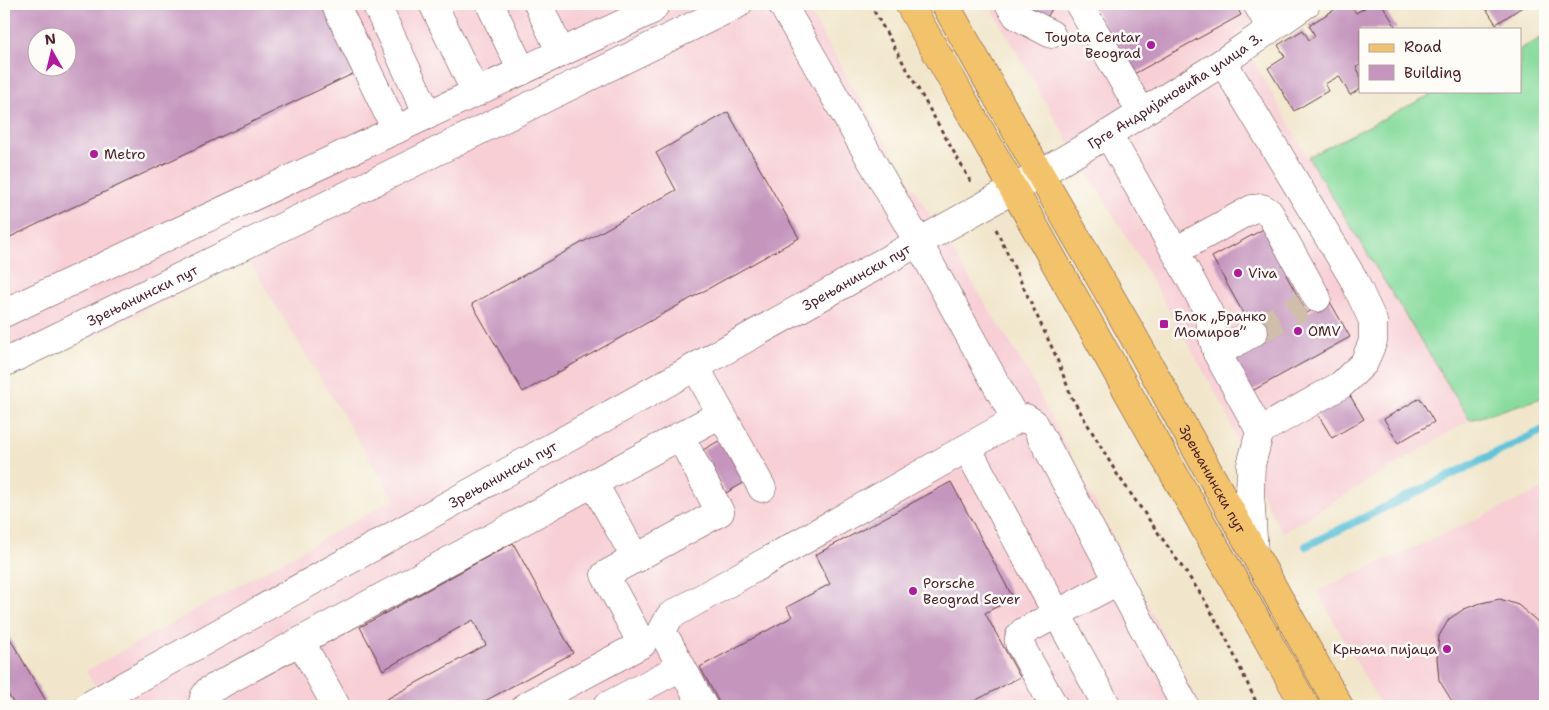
<svg xmlns="http://www.w3.org/2000/svg" width="1549" height="710" viewBox="0 0 1549 710" font-family="'Shantell Sans',sans-serif">
  <style>
    .built { fill: #f7cfd5; fill-rule: evenodd }
    .grass { fill: #88dc9e; stroke: #697e64 }
    .lines { fill: none; stroke-linecap: round; stroke-linejoin: round }
    .stream { stroke: #5ec5db; stroke-width: 8 }
    .building { fill: #c595be; fill-rule: evenodd }
    .minor-tunnel { stroke: #d0beab; stroke-width: 28; stroke-dasharray: 28 14; stroke-linecap: butt }
    .minor-casing { stroke: #633d43; stroke-width: 29 }
    .major-casing { stroke: #633d43; stroke-width: 29 }
    .path { stroke: #633d43; stroke-width: 3; stroke-dasharray: 4 4; stroke-linecap: butt }
    .minor { stroke: #fff; stroke-width: 28 }
    .major { stroke: #f2c36a; stroke-width: 28 }
    .poi-dot { fill: #b5179e; stroke: #fdfcf7; stroke-width: 2 }
    .labels { text-anchor: middle; dominant-baseline: central; stroke-width: 5; stroke-linejoin: round; paint-order: stroke }
    .poi-label { font-size: 14px; fill: #4a1f2b; stroke: #fdfcf7; text-anchor: start }
    .street-label { font-size: 14px; fill: #4a1f2b; stroke: #fdfcf7 }
  </style>
  <rect width="100%" height="100%" fill="#fdfcf7"/>
  <filter id="ink" filterUnits="userSpaceOnUse"><feTurbulence type="fractalNoise" baseFrequency=".02" numOctaves="2"/><feDisplacementMap in="SourceGraphic" scale="10" xChannelSelector="R" yChannelSelector="G"/><feConvolveMatrix kernelMatrix="1 2 1 2 8 2 1 2 1" color-interpolation-filters="sRGB"/></filter>
  <filter id="wash" filterUnits="userSpaceOnUse"><feTurbulence type="fractalNoise" baseFrequency=".0096" numOctaves="4" result="noise"/><feDisplacementMap in="SourceGraphic" scale="20" xChannelSelector="R" yChannelSelector="G"/><feGaussianBlur stdDeviation="1.12" result="paint"/><feColorMatrix in="noise" values="0 0 0 0 0 0 0 0 0 0 0 0 0 0 0 0 0 1.4 0 .05"/><feComposite in="paint" operator="in"/></filter>
  <g filter="url(#wash)">
    <rect width="100%" height="100%" fill="#f1e6cb"/>
    <g class="built">
      <path d="M4,4H805L903,172L1027,370L1200,706H107L86,671L394,499L248,260L4,380ZM38,38H68V68H38Z"/>
      <polygon points="989,4 1269,4 1238,34 1308,157 1470,420 1282,533 1241,453 1226,411 1135,251 1045,102"/>
      <polygon points="1545,488 1545,706 1381,706 1317,591"/>
    </g>
    <polygon class="grass" points="1545,36 1545,397 1470,420 1308,157 1438,91 1520,91 1520,49"/>
    <g class="lines">
      <polyline class="stream" points="1306,546 1545,429"/>
    </g>
    <g id="blocks">
      <g class="building">
        <path d="M4,4H332L363,69L4,240ZM38,38H68V68H38Z"/>
        <polygon points="1028,4 1055,4 1046,19"/>
        <polygon points="1092,4 1235,4 1241,15 1132,75"/>
        <polygon points="1344,4 1351,4 1356,13 1371,4 1382,4 1397,29 1360,29 1360,65 1356,67 1360,74 1360,89 1350,95 1339,76 1325,84 1328,91 1294,111 1268,68 1285,57 1278,45 1303,30 1309,40 1315,36 1309,25"/>
        <polygon points="1483,4 1527,4 1496,24"/>
        <polygon points="728,112 799,238 523,392 472,304 676,190 656,153"/>
        <polygon points="1271,225 1296,270 1286,275 1307,313 1329,300 1350,337 1252,391 1232,355 1258,340 1212,257"/>
        <polygon points="1349,394 1364,419 1332,438 1317,413"/>
        <polygon points="1420,398 1434,422 1398,443 1384,419"/>
        <polygon points="724,438 747,481 726,493 703,450"/>
        <polygon points="951,482 1013,598 985,613 1020,677 965,706 721,706 700,667 792,617 787,607 830,584 815,555"/>
        <polygon points="513,543 573,653 476,706 374,706 486,645 473,620 383,670 360,627"/>
        <polygon points="1500,599 1518,605 1537,621 1545,635 1545,706 1455,706 1439,680 1437,658 1439,636 1449,619 1464,609 1481,603"/>
        <polygon points="8,635 46,701 36,706 15,706 4,687 4,637"/>
      </g>
    </g>
  </g>
  <g filter="url(#ink)">
    <use href="#blocks" fill-opacity="0" stroke="#633d43" stroke-width="1"/>
    <g class="lines">
      <polyline class="minor-tunnel" points="1254,332 1303,306"/>
      <defs>
        <g id="minor">
          <polyline points="335,4 396,130"/>
          <polyline points="376,4 428,115"/>
          <polyline points="433,4 476,93"/>
          <polyline points="490,4 522,71"/>
          <polyline points="538,4 561,53"/>
          <polyline points="782,4 918,242 1016,420"/>
          <polyline points="1009,4 1017,16 1051,34"/>
          <polyline points="1079,4 1141,112"/>
          <polyline points="1257,4 1271,28"/>
          <polyline points="1223,62 1353,278 1373,321 1373,341 1364,363 1341,385 1260,431"/>
          <polyline points="1108,134 1175,251 1209,313 1212,335 1217,353 1260,431 1251,465 1250,493 1254,553"/>
          <polyline points="1175,251 1252,209 1262,208 1269,212 1317,298"/>
          <polyline points="4,313 652,10 656,4"/>
          <polyline points="1217,353 1254,332"/>
          <path id="s1" d="M4,363L738,4"/>
          <polyline points="696,368 762,488"/>
          <polyline points="967,448 1107,706"/>
          <polyline points="594,484 636,559"/>
          <polyline points="301,642 336,706"/>
          <path id="s2" d="M88,706L1014,189L1108,134L1223,62L1306,4"/>
          <polyline points="202,706 204,697 208,691 721,414"/>
          <polyline points="526,706 642,644 605,575 720,512 680,436"/>
          <polyline points="607,706 681,667"/>
          <polyline points="703,706 662,631 670,616 1016,420 1026,418 1034,423 1184,704 1184,706"/>
          <polyline points="1054,706 1019,643 1019,637 1023,632 1118,581"/>
        </g>
        <g id="major">
          <polyline points="909,4 1305,706"/>
          <path id="s3" d="M945,4L1040,174L1131,332L1339,706"/>
        </g>
      </defs>
      <use href="#minor" class="minor-casing"/>
      <use href="#major" class="major-casing"/>
      <g class="path">
        <polyline points="870,4 972,184"/>
        <polyline points="996,229 1055,354 1072,398 1117,474 1201,594 1227,640 1258,706"/>
      </g>
      <use href="#minor" class="minor"/>
      <use href="#major" class="major"/>
    </g>
  </g>
  <g class="poi-dot">
    <circle cx="1151" cy="45" r="5"/>
    <circle cx="94" cy="154" r="5"/>
    <circle cx="1238" cy="273" r="5"/>
    <rect x="1159" y="319" width="10" height="10" rx="2.5"/>
    <circle cx="1298" cy="331" r="5"/>
    <circle cx="913" cy="591" r="5"/>
    <circle cx="1447" cy="649" r="5"/>
  </g>
  <g class="labels">
    <g class="poi-label">
      <text x="1141" y="37" text-anchor="end">Toyota Centar<tspan x="1141" dy="16">Beograd</tspan></text>
      <text x="104" y="154">Metro</text>
      <text x="1248" y="273">Viva</text>
      <text x="1174" y="316">Блок „Бранко<tspan x="1174" dy="16">Момиров”</tspan></text>
      <text x="1308" y="331">OMV</text>
      <text x="923" y="583">Porsche<tspan x="923" dy="16">Beograd Sever</tspan></text>
      <text x="1437" y="649" text-anchor="end">Крњача пијаца</text>
    </g>
    <g class="street-label">
      <text stroke="none"><textPath href="#s2" startOffset="1249">Грге Андријановића улица 3.</textPath></text>
      <text stroke="none"><textPath href="#s2" startOffset="880">Зрењанински пут</textPath></text>
      <text stroke="none"><textPath href="#s1" startOffset="154">Зрењанински пут</textPath></text>
      <text stroke="none"><textPath href="#s2" startOffset="475">Зрењанински пут</textPath></text>
      <text stroke="none"><textPath href="#s3" startOffset="545">Зрењанински пут</textPath></text>
    </g>
  </g>
  <rect width="1549" height="710" fill="none" stroke="#fdfcf7" stroke-width="20"/>
  <rect x="1359" y="28" width="162" height="65" fill="#fdfcf7" stroke="#b5a4a5"/>
  <rect x="1369" y="44" width="25" height="8" fill="#f2c36a" stroke="#b5a4a5"/>
  <text x="1404" y="52" font-size="15" fill="#4a1f2b">Road</text>
  <rect x="1369" y="65" width="25" height="15" fill="#c595be" stroke="#b5a4a5"/>
  <text x="1404" y="78" font-size="15" fill="#4a1f2b">Building</text>
  <g transform="translate(52 52) rotate(352)"><circle r="24" fill="#fdfcf7" stroke="#b5a4a5"/>
  <path d="M0-4L9 19L0 12L-9 19Z" fill="#b5179e"/>
  <text y="-8" font-size="14" font-weight="bold" text-anchor="middle" fill="#4a1f2b">N</text>
  </g>
</svg>
